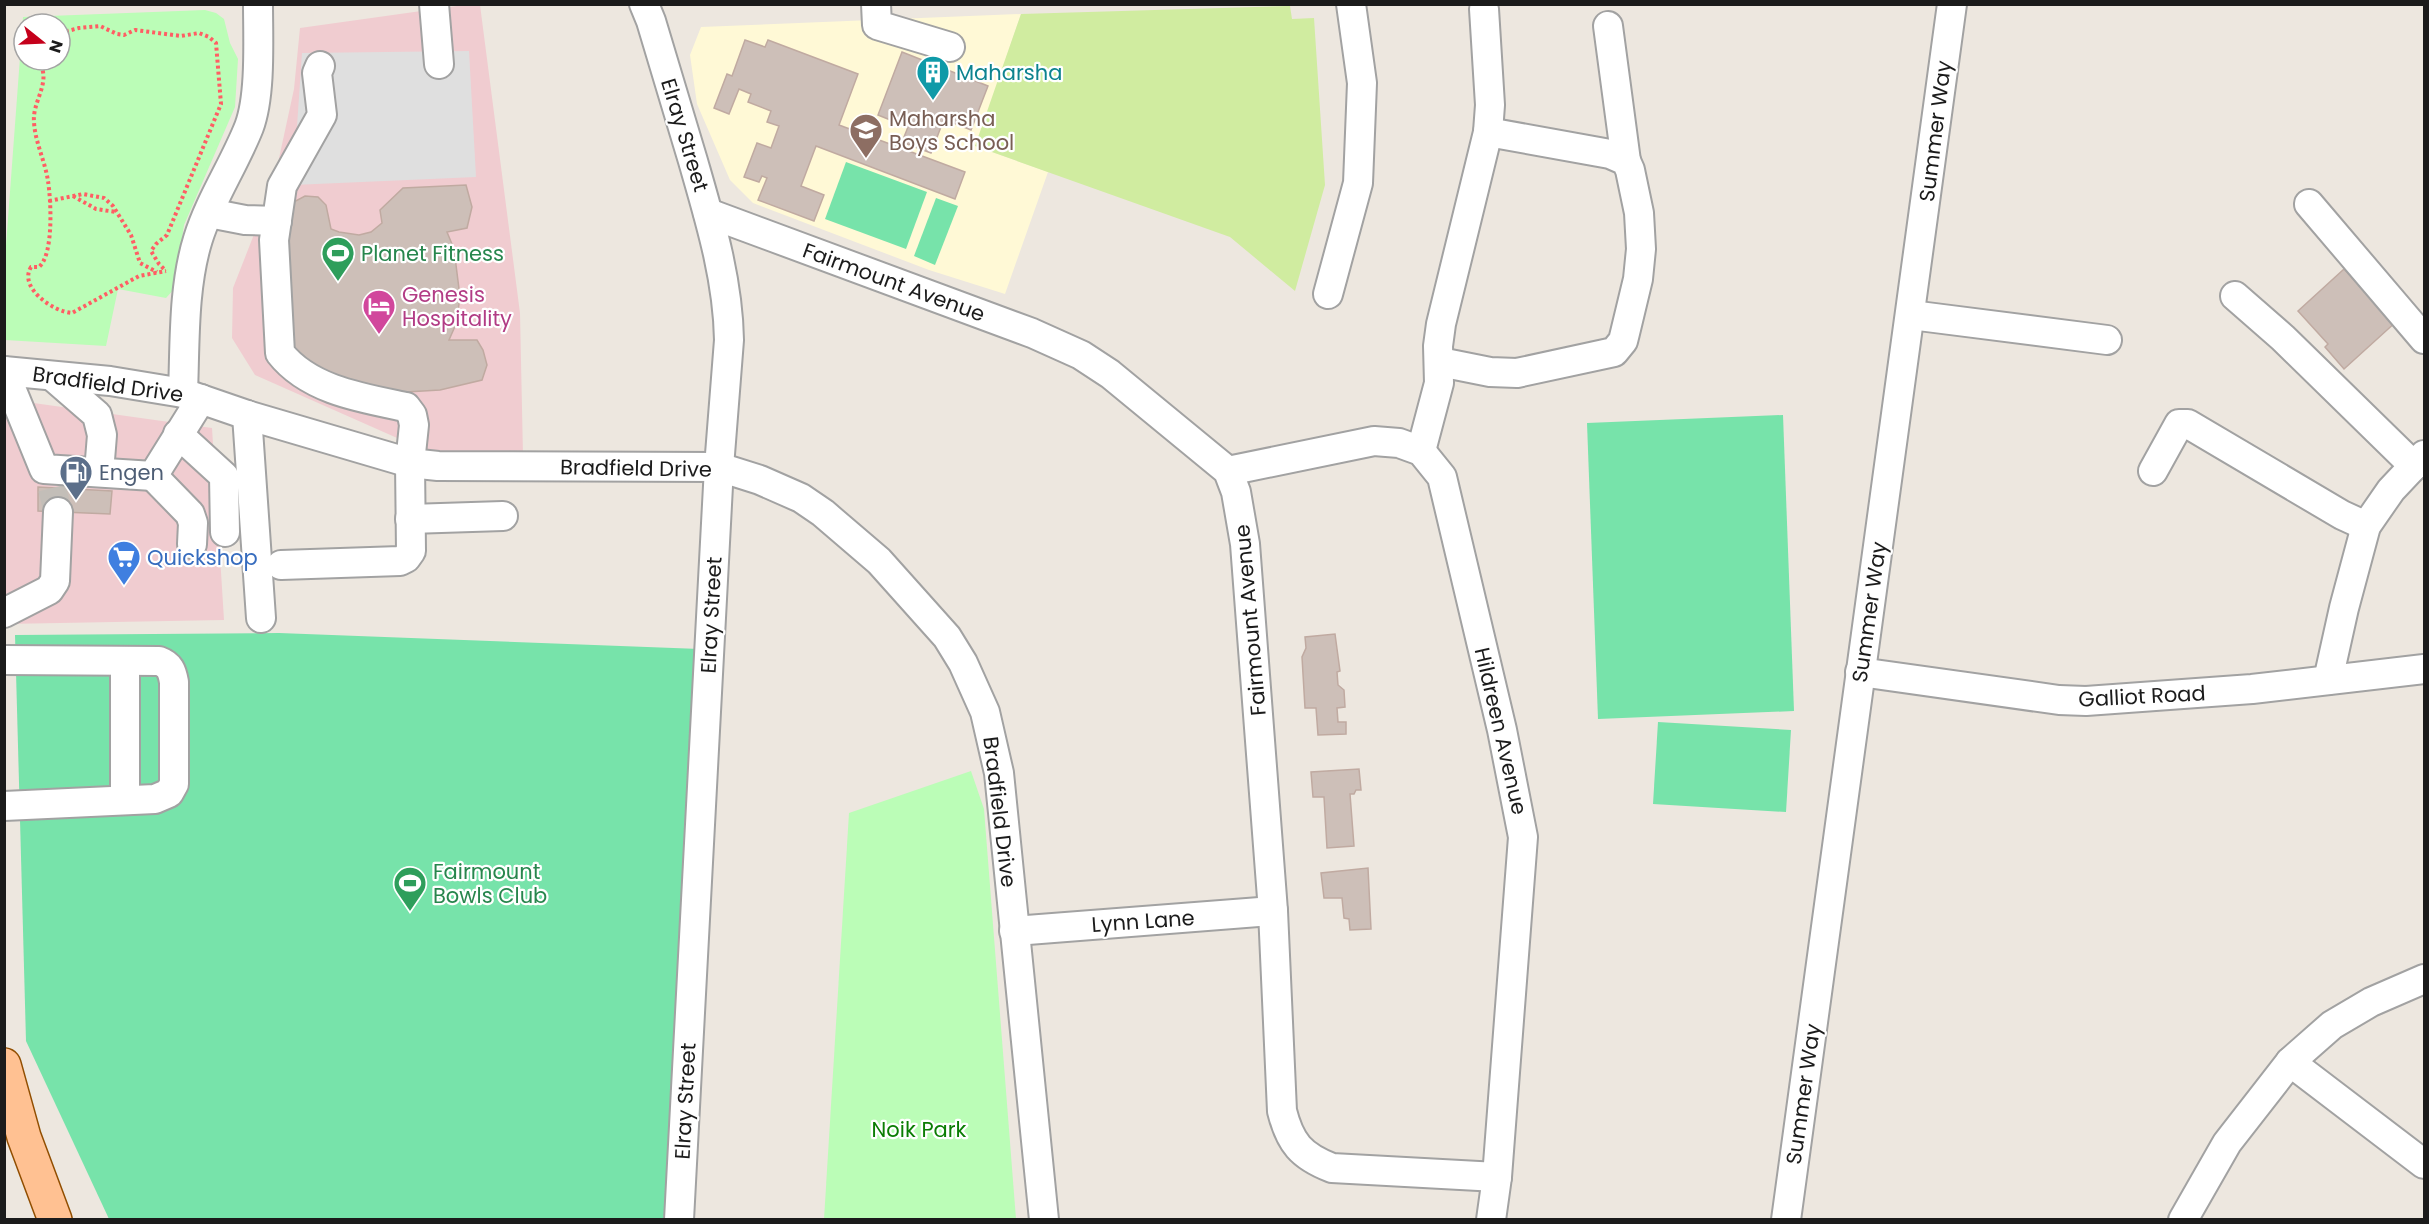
<svg xmlns="http://www.w3.org/2000/svg" width="2429" height="1224" viewBox="0 0 2429 1224" font-family="Poppins,sans-serif">
  <style>
    .commercial { fill: #f0ccd0 }
    .education { fill: #fff9d6 }
    .grass { fill: #d0eca0 }
    .park { fill: #bbfdb7; fill-rule: evenodd }
    .pitch { fill: #77e3aa }
    .parking { fill: #dfdfdf }
    .building { fill: #cdbfb8; stroke: #c0aaa1; stroke-width: 1.5 }
    .lines { fill: none; stroke-linecap: round; stroke-linejoin: round }
    .minor-tunnel { stroke: #c3beb8; stroke-width: 28; stroke-dasharray: 28 14; stroke-linecap: butt }
    .minor-casing { stroke: #a2a2a2; stroke-width: 32 }
    .major-casing { stroke: #914e00; stroke-width: 36 }
    .path { stroke: #ff5e64; stroke-width: 4; stroke-dasharray: 3 3; stroke-linecap: butt }
    .minor { stroke: #fff; stroke-width: 28 }
    .major { stroke: #ffc192; stroke-width: 33 }
    .labels { text-anchor: middle; dominant-baseline: central; stroke-width: 4.5; stroke-linejoin: round; paint-order: stroke }
    .culture-label { font-size: 21px; fill: #0d838f; stroke: #fff; text-anchor: start }
    .education-label { font-size: 21px; fill: #785e54; stroke: #fff; text-anchor: start }
    .street-label { font-size: 21px; fill: #1b1b1b; stroke: #fff }
    .leisure-label { font-size: 21px; fill: #27864d; stroke: #fff; text-anchor: start }
    .hotel-label { font-size: 21px; fill: #b23c85; stroke: #fff; text-anchor: start }
    .service-label { font-size: 21px; fill: #4e5e75; stroke: #fff; text-anchor: start }
    .shop-label { font-size: 21px; fill: #366cbe; stroke: #fff; text-anchor: start }
    .park-label { font-size: 21px; fill: #0b7d04; stroke: #fff }
  </style>
  <rect width="100%" height="100%" fill="#ede7df"/>
  <g class="commercial">
    <polygon points="464,5 480,5 520,313 523,456 449,461 255,375 232,338 233,288 273,186 294,89 300,28"/>
    <polygon points="5,399 212,428 224,620 5,624"/>
  </g>
  <polygon class="education" points="1021,14 976,146 1048,172 1005,294 929,270 753,203 730,180 697,104 690,55 701,27"/>
  <polygon class="grass" points="1290,6 1292,19 1314,18 1325,185 1295,291 1230,237 975,146 1021,14"/>
  <g class="park">
    <path d="M205,10L216,13L224,19L230,43L238,59L235,107L184,225L175,288L166,298L118,289L106,346L5,340V259L23,17ZM24,24H60V60H24Z"/>
    <polygon points="971,771 984,809 1016,1219 824,1219 849,813"/>
  </g>
  <g class="pitch">
    <polygon points="846,162 927,192 906,249 825,219"/>
    <polygon points="936,198 958,206 935,265 914,256"/>
    <polygon points="1783,415 1794,711 1598,719 1587,423"/>
    <polygon points="279,633 700,649 667,1219 109,1219 26,1041 15,635"/>
    <polygon points="1658,722 1791,730 1786,812 1653,804"/>
  </g>
  <polygon class="parking" points="469,51 476,177 293,185 302,53"/>
  <g class="building">
    <polygon points="745,40 765,47 768,40 858,74 839,125 965,172 955,199 816,146 801,186 824,195 814,221 758,200 767,178 762,176 759,182 744,177 757,143 771,148 779,126 767,122 771,111 748,102 751,94 739,89 729,114 714,108 727,74 732,76"/>
    <polygon points="902,52 988,86 971,130 944,119 931,153 902,142 908,127 878,115"/>
    <polygon points="466,185 472,207 467,228 447,232 454,249 460,297 456,324 449,340 477,340 483,350 487,365 482,380 440,390 406,392 375,390 294,362 283,230 290,204 305,196 318,197 326,205 331,229 339,232 359,235 371,232 382,223 380,210 403,188"/>
    <polygon points="2344,269 2385,314 2397,321 2344,369 2325,347 2328,344 2298,311"/>
    <polygon points="38,487 112,491 110,514 38,511"/>
    <polygon points="1335,634 1340,671 1337,672 1338,685 1344,690 1345,707 1337,708 1338,722 1346,722 1346,734 1318,735 1316,708 1305,708 1302,657 1306,648 1305,637"/>
    <polygon points="1359,769 1361,790 1356,790 1354,794 1350,794 1354,846 1327,848 1324,797 1313,797 1311,772"/>
    <polygon points="1368,868 1371,929 1350,930 1349,919 1344,918 1342,898 1324,898 1321,873"/>
  </g>
  <g class="lines">
    <polyline class="minor-tunnel" points="52,488 58,512"/>
    <defs>
      <g id="minor">
        <polyline points="434,4 439,64"/>
        <path d="M644,4L651,21C665,68 679,115 693,161C710,220 728,279 729,340L719,467L679,1220"/>
        <polyline points="876,4 877,25 950,47"/>
        <polyline points="1608,26 1626,161"/>
        <polyline points="2309,204 2424,339"/>
        <polyline points="209,213 245,220 277,221"/>
        <path d="M708,213L1032,333L1081,355L1110,374L1228,471L1236,492L1245,544L1273,911L1282,1111C1290,1143 1301,1156 1332,1168L1497,1177"/>
        <polyline points="1328,294 1358,183 1362,83 1351,4"/>
        <polyline points="2235,296 2283,338 2414,466"/>
        <polyline points="1911,315 2107,340"/>
        <polyline points="1440,362 1490,372 1517,373 1614,352 1623,341 1625,333 1638,279 1641,249 1639,213 1630,170 1626,161 1610,154 1488,132"/>
        <polyline points="4,371 110,381 183,393 247,415 410,463 438,466 719,467 760,480 801,498 823,513 879,561 947,637 963,663 985,712 999,773 1044,1220"/>
        <polyline points="4,371 44,469 153,476 201,399"/>
        <polyline points="52,376 97,415 102,435 99,472"/>
        <path d="M183,393C185,342 183,287 198,239C210,200 234,165 249,127C261,95 258,39 258,4"/>
        <polyline points="247,415 261,618"/>
        <polyline points="178,434 224,476 225,532"/>
        <polyline points="1421,451 1439,383 1438,346 1441,324 1488,132 1490,105 1484,9"/>
        <polyline points="1228,471 1374,441 1399,443 1421,451 1442,477 1502,730 1523,837 1497,1177 1491,1220"/>
        <polyline points="2153,471 2179,424 2188,424 2342,515 2366,526"/>
        <polyline points="153,476 190,514 193,523 192,544"/>
        <polyline points="410,519 503,516"/>
        <path d="M281,565L400,561L406,558L411,551L410,463L414,425L412,415L406,407C362,398 309,390 280,353L274,240L282,186L322,115L317,73L320,66"/>
        <polyline points="4,613 49,590 55,581 58,512"/>
        <path d="M4,660L159,661C170,665 172,671 174,682V784L169,793L155,799L4,806"/>
        <polyline points="1860,672 2059,700 2086,701 2252,689 2424,669"/>
        <polyline points="2328,680 2344,608 2366,526 2391,490 2424,455"/>
        <polyline points="125,800 125,662"/>
        <polyline points="1014,931 1273,911"/>
        <polyline points="2290,1062 2424,1164"/>
        <polyline points="1786,1220 1952,4"/>
        <polyline points="2183,1220 2227,1143 2290,1062 2332,1025 2371,1002 2424,979"/>
      </g>
      <polyline id="major" points="4,1065 24,1137 55,1220"/>
    </defs>
    <use href="#minor" class="minor-casing"/>
    <use href="#major" class="major-casing"/>
    <g class="path">
      <polyline points="60,33 79,28 100,26 117,34 124,35 135,30 181,36 199,33 209,37 216,43 221,104 167,235 156,244 151,251 159,264 166,271"/>
      <path d="M37,60C54,80 32,100 34,122C35,142 45,161 48,181C51,200 54,254 39,267H31C18,288 54,312 72,313L139,276L166,271"/>
      <polyline points="73,196 96,209 116,212"/>
      <polyline points="49,201 83,194 104,198 113,206 131,235 140,263 157,272"/>
    </g>
    <use href="#minor" class="minor"/>
    <use href="#major" class="major"/>
  </g>
  <defs>
    <symbol id="building-pin" viewBox="-11 -11 22 30"><path d="M0 17L-7.5 6A9.5 9.5 0 1 1 7.5 6Z" fill="#0f9aa8" stroke="#fff"/><path d="M-4-6H4V6H1V3H-1V6H-4ZM-2.5-4.3h1.7v1.8h-1.7ZM.8-4.3h1.7v1.8H.8ZM-2.5-1h1.7V.8h-1.7ZM.8-1h1.7V.8H.8Z" fill="#fff"/></symbol>
    <symbol id="school-pin" viewBox="-11 -11 22 30"><path d="M0 17L-7.5 6A9.5 9.5 0 1 1 7.5 6Z" fill="#8d6e63" stroke="#fff"/><path d="M0-5L7-2L0 1L-7-2ZM-4 1L0 2.5L4 1V4Q0 6-4 4Z" fill="#fff"/></symbol>
    <symbol id="stadium-pin" viewBox="-11 -11 22 30"><path d="M0 17L-7.5 6A9.5 9.5 0 1 1 7.5 6Z" fill="#2e9e5b" stroke="#fff"/><path d="M0-5a6.5 5 0 1 0 0 10a6.5 5 0 1 0 0-10ZM-3.5-1.8h7v3.6h-7Z" fill="#fff"/></symbol>
    <symbol id="hotel-pin" viewBox="-11 -11 22 30"><path d="M0 17L-7.5 6A9.5 9.5 0 1 1 7.5 6Z" fill="#d1479c" stroke="#fff"/><path d="M-6-4.5h1.5V1H6V5H4.5V3h-9V5H-6ZM-4 0a1.8 1.8 0 1 1 3.6 0ZM.5 0V-2.5h3Q6-2.5 6 0Z" fill="#fff"/></symbol>
    <symbol id="fuel-pin" viewBox="-11 -11 22 30"><path d="M0 17L-7.5 6A9.5 9.5 0 1 1 7.5 6Z" fill="#5c6f8a" stroke="#fff"/><path d="M-5.5-6h7V0h2V4h1.3V-2.5L3-4.5l.8-.8L6-3V5H2.5V1h-1V6h-7ZM-4.2-4.7v3.2H.2V-4.7Z" fill="#fff"/></symbol>
    <symbol id="supermarket-pin" viewBox="-11 -11 22 30"><path d="M0 17L-7.5 6A9.5 9.5 0 1 1 7.5 6Z" fill="#3f7fe0" stroke="#fff"/><path d="M-6-5.5h2.5l.6 2H6L4.5 2H-2.5L-4.4-4H-6ZM-1.5 3.2a1.3 1.3 0 1 0 .1 0ZM3 3.2a1.3 1.3 0 1 0 .1 0Z" fill="#fff"/></symbol>
  </defs>
  <g fill-rule="evenodd">
    <use href="#building-pin" x="914" y="53" width="38" height="52"/>
    <use href="#school-pin" x="847" y="111" width="38" height="52"/>
    <use href="#stadium-pin" x="319" y="234" width="38" height="52"/>
    <use href="#hotel-pin" x="360" y="287" width="38" height="52"/>
    <use href="#fuel-pin" x="57" y="453" width="38" height="52"/>
    <use href="#supermarket-pin" x="105" y="538" width="38" height="52"/>
    <use href="#stadium-pin" x="391" y="864" width="38" height="52"/>
  </g>
  <g class="labels">
    <g class="culture-label">
      <text x="956" y="72">Maharsha</text>
    </g>
    <g class="education-label">
      <text x="889" y="118">Maharsha<tspan x="889" dy="24">Boys School</tspan></text>
    </g>
    <g class="street-label">
      <text transform="translate(1935 131) rotate(-83)">Summer Way</text>
      <text transform="translate(685 135) rotate(73)">Elray Street</text>
      <text transform="translate(894 282) rotate(20)">Fairmount Avenue</text>
      <text transform="translate(108 384) rotate(8)">Bradfield Drive</text>
      <text transform="translate(636 468) rotate(1)">Bradfield Drive</text>
      <text transform="translate(1869 612) rotate(-82)">Summer Way</text>
      <text transform="translate(711 615) rotate(-87)">Elray Street</text>
      <text transform="translate(1250 620) rotate(-95)">Fairmount Avenue</text>
      <text transform="translate(2142 696) rotate(-3)">Galliot Road</text>
      <text transform="translate(1501 731) rotate(77)">Hildreen Avenue</text>
      <text transform="translate(1000 812) rotate(83)">Bradfield Drive</text>
      <text transform="translate(1143 921) rotate(-4)">Lynn Lane</text>
      <text transform="translate(1803 1094) rotate(-82)">Summer Way</text>
      <text transform="translate(685 1101) rotate(-87)">Elray Street</text>
    </g>
    <g class="leisure-label">
      <text x="361" y="253">Planet Fitness</text>
      <text x="433" y="871">Fairmount<tspan x="433" dy="24">Bowls Club</tspan></text>
    </g>
    <g class="hotel-label">
      <text x="402" y="294">Genesis<tspan x="402" dy="24">Hospitality</tspan></text>
    </g>
    <g class="service-label">
      <text x="99" y="472">Engen</text>
    </g>
    <g class="shop-label">
      <text x="147" y="557">Quickshop</text>
    </g>
    <g class="park-label">
      <text x="919" y="1129">Noik Park</text>
    </g>
  </g>
  <rect width="2429" height="1224" fill="none" stroke="#1b1b1b" stroke-width="12"/>
  <g transform="translate(42 42) rotate(108)"><circle r="28" fill="#ffffff" stroke="#a4a4a4" stroke-width="1.5"/>
  <path d="M0-4.5L10 22L0 15L-10 22Z" fill="#c5001b"/>
  <text y="-9" font-size="16" font-weight="bold" text-anchor="middle" fill="#1b1b1b">N</text>
  </g>
</svg>
